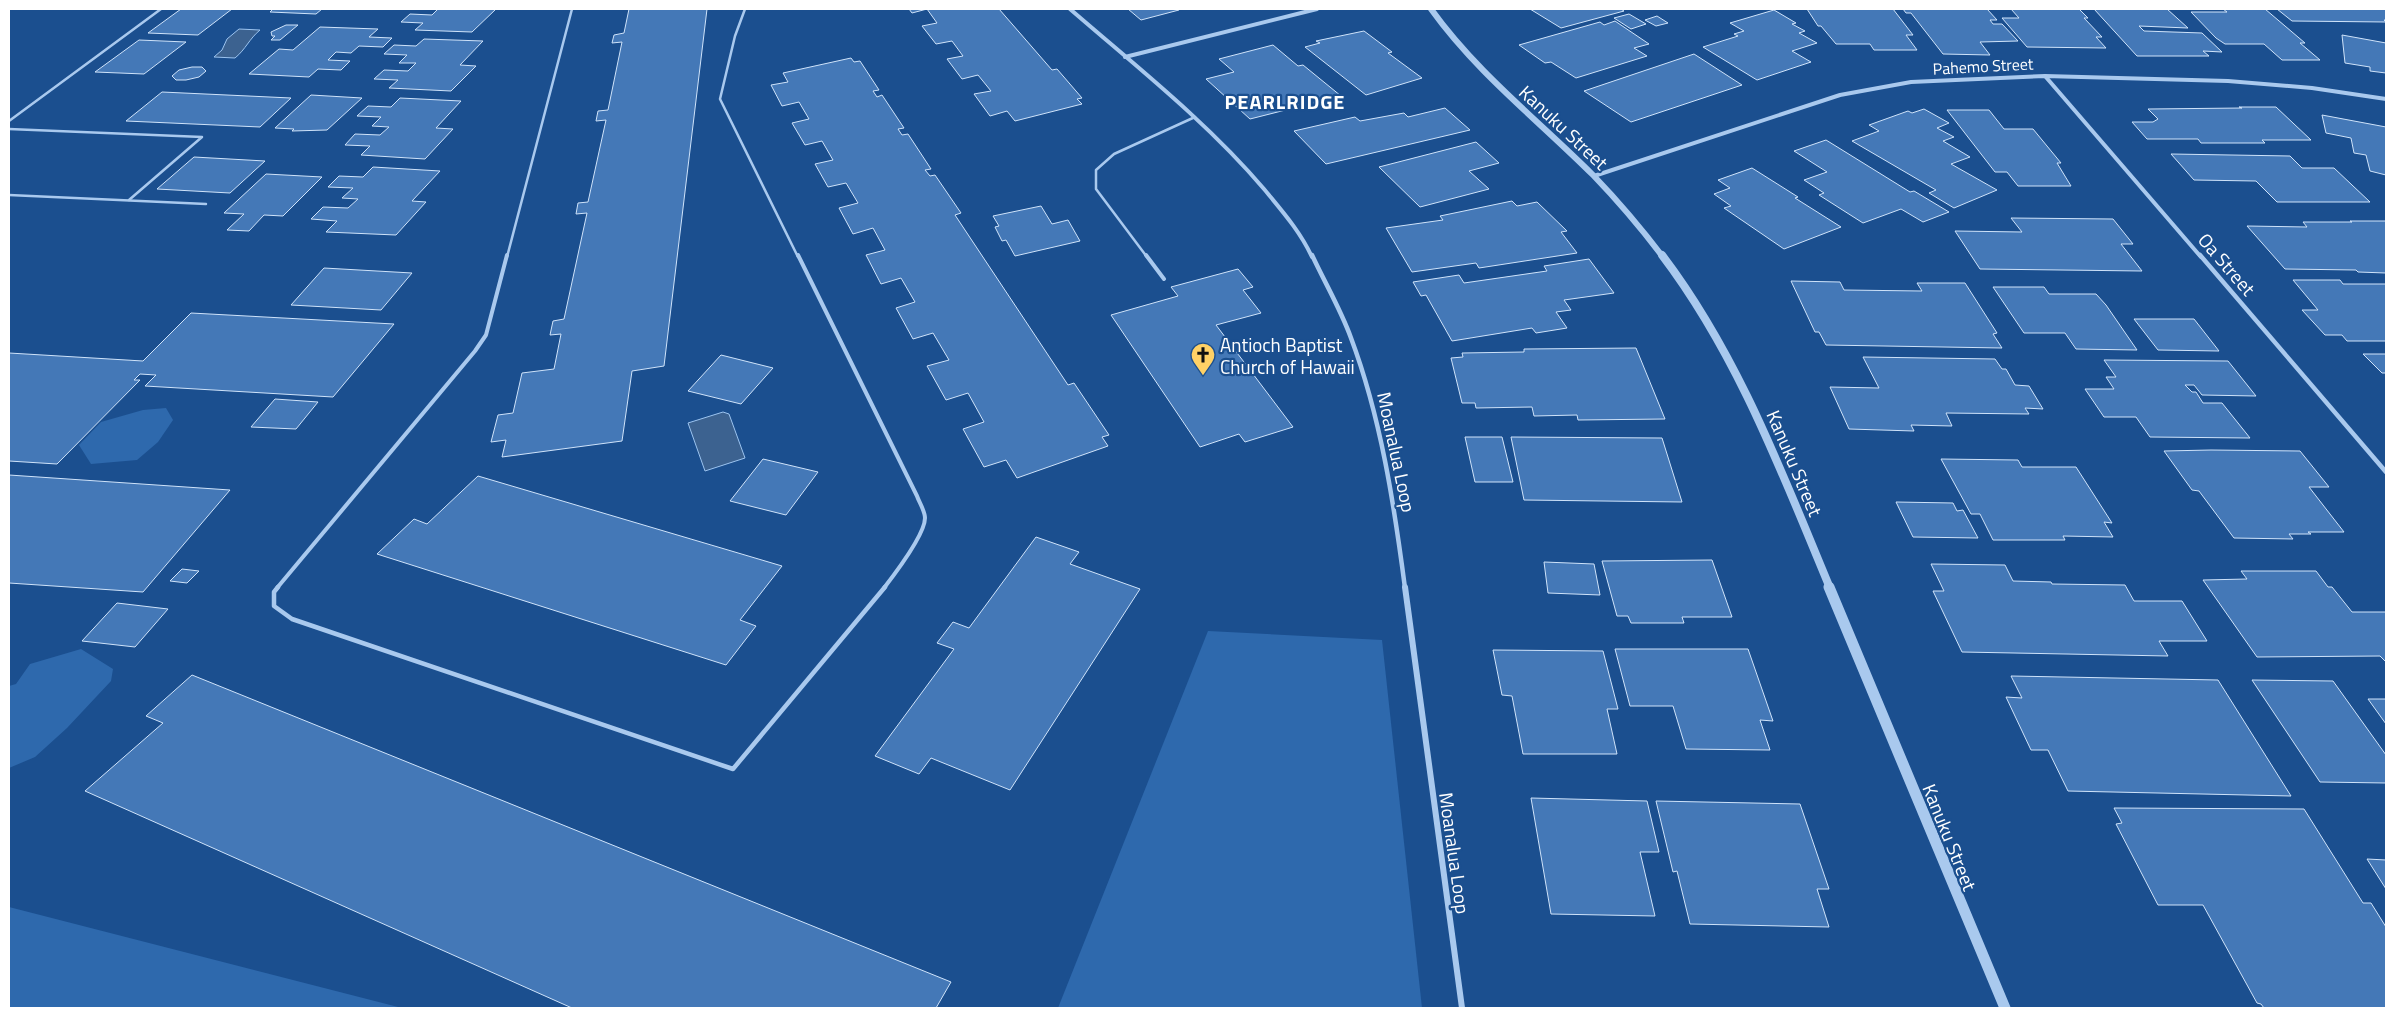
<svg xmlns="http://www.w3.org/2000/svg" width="2395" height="1017" viewBox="0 0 2395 1017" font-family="'Titillium Web',sans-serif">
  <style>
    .green { fill: #2e69ad }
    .water { fill: #3c6290; stroke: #9cc4f0 }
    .building { fill: #4478b7; stroke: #cfe3fa }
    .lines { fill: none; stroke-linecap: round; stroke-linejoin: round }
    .service-far2 { stroke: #a9c9ee; stroke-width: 2.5 }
    .service-far1 { stroke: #a9c9ee; stroke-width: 4 }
    .service { stroke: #a9c9ee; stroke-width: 4.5 }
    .minor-far2 { stroke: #a9c9ee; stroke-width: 4 }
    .minor-far1 { stroke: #a9c9ee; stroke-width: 4.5 }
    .minor { stroke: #a9c9ee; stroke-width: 6 }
    .tertiary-far2 { stroke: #a9c9ee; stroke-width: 6 }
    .tertiary-far1 { stroke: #a9c9ee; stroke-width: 8 }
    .tertiary { stroke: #a9c9ee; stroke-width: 11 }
    .labels { text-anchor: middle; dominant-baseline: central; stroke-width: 4.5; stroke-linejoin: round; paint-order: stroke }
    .far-street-label { font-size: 16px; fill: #fff; stroke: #1b4f8f }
    .street-label { font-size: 19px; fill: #fff; stroke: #1b4f8f }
    .poi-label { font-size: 19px; fill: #fff; stroke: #1b4f8f; text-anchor: start }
    .far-district-label { font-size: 20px; font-weight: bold; letter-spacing: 1px; fill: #fff; stroke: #1b4f8f }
  </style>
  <rect width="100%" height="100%" fill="#1b4f8f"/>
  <g class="green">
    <polygon points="166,408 173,420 158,442 137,460 91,464 79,445 101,422 143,410"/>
    <polygon points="1208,631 1382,640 1422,1008 1058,1008"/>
    <polygon points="81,649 113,669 111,681 67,728 35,757 9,768 9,686 16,684 30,664"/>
    <polygon points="9,907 402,1008 9,1008"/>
  </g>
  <g class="water">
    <path d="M239,29L260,30C249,39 246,49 235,58L214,57L222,50L227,39Z"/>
    <polygon points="723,412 729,414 745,458 705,471 688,423"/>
  </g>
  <g class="building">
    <polygon points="181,9 232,9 198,35 148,33"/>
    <polygon points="273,9 322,9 316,14 270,12"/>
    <polygon points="438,9 496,9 472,32 415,30 423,23 401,22 410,14 432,15"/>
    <polygon points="629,9 707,9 664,366 632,371 622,441 502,457 506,440 491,442 498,415 513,413 522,373 554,369 561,334 550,335 553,321 564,319 587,213 576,214 578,203 588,202 606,120 596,121 598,111 608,110 622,42 612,43 614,35 624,33"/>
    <polygon points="909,9 999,9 1052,70 1057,69 1082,98 1077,99 1082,104 1015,121 1007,111 990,116 974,94 991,91 978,75 962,79 947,59 963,56 952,41 936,44 922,26 937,23 927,9 912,13"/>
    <polygon points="1128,9 1178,9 1179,10 1141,20"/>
    <polygon points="1530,9 1621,9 1624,11 1561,28"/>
    <polygon points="1807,9 1893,9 1913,35 1906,35 1917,50 1874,50 1870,44 1836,44 1821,26 1818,26"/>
    <polygon points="1903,9 1987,9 1997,20 1990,20 1993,24 2002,24 2018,41 1980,42 1990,55 1943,54 1911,13 1906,13"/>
    <polygon points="2011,9 2079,9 2088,18 2084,18 2102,37 2096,37 2106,48 2027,47 2002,18 2019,18"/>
    <polygon points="2094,9 2167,9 2188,28 2139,26 2144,31 2202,33 2222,52 2203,51 2209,56 2137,56"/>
    <polygon points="2223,9 2265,9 2305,43 2300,43 2320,60 2282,60 2264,44 2225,44 2216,38 2191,12 2227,12"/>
    <polygon points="2277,9 2386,9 2386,20 2384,20 2386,22 2292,21"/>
    <polygon points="1774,10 1796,23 1792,24 1805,31 1799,33 1817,43 1792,51 1811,62 1757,80 1703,47 1738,36 1734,34 1744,31 1730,23"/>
    <polygon points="1629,14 1646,24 1631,29 1614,18"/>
    <polygon points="1657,16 1668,23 1656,26 1645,20"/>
    <polygon points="1615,21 1649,44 1634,48 1647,56 1576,78 1551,62 1545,63 1519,45 1600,22 1604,25"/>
    <polygon points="286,25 298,25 280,40 271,40 275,36 272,36 271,32"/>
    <polygon points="320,27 378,29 369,37 392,38 383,47 359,46 351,53 336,52 328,60 350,61 341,70 318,69 309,77 249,74 279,49 293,50"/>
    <polygon points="1364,31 1392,52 1388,53 1422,78 1366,95 1305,47 1320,43 1316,41"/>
    <polygon points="2342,35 2386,43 2386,73 2370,71 2370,67 2345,63"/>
    <polygon points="424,39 483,41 460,65 476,66 451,91 389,88 398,80 374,79 384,70 408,71 416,63 399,63 407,55 384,54 394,45 416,46"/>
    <polygon points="139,40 186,42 144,74 95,72"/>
    <polygon points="1273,45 1298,66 1303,65 1341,96 1250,119 1206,79 1234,72 1219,59"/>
    <polygon points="1694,54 1742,85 1631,122 1584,91"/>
    <polygon points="851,58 854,62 860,61 879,90 873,91 877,97 882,95 904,128 898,129 902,135 908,134 931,169 925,170 930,176 935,175 961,213 955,215 1068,385 1074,383 1109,435 1102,437 1108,446 1017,478 1006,460 984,467 963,429 984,422 968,393 946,400 927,366 949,360 933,333 913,339 896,308 915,302 901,278 881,284 866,255 885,250 873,228 853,234 839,208 858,203 846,183 828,187 815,164 833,160 822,141 805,145 792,123 809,119 799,102 782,106 771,85 788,82 783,73"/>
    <polygon points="192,67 202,67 206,71 199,77 186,80 176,80 172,76 179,70"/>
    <polygon points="162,92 291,98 260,127 126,121"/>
    <polygon points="311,95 362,98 327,130 292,131 294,129 275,128"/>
    <polygon points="400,98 461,101 436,128 453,129 425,159 361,155 370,146 345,145 355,134 380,135 389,127 372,126 381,117 357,116 368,106 391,107"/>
    <polygon points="2239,107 2276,107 2311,140 2262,140 2265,143 2201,143 2198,139 2147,139 2132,122 2153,122 2158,119 2148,109 2242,108"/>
    <polygon points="1445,108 1470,130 1326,164 1294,131 1355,117 1360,121 1404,113 1408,117"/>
    <polygon points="1924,109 1949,123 1937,128 1954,137 1943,141 1970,157 1951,164 1997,190 1954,208 1929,193 1936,190 1852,141 1879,131 1869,125 1908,111 1912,113"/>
    <polygon points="1947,110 1989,110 2004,129 2033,129 2061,163 2057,163 2071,186 2018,186 2007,172 1995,172"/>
    <polygon points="2322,115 2386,127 2386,175 2370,171 2366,155 2354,153 2351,138 2326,133"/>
    <polygon points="1826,140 1910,192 1914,191 1949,212 1923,222 1901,209 1863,223 1819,195 1824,193 1804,180 1827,172 1794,151"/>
    <polygon points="1476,142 1499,163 1469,171 1489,189 1420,207 1379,167"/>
    <polygon points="2171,154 2290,156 2302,168 2334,168 2370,202 2277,202 2256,181 2194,180"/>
    <polygon points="194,157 265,161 230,193 157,189"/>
    <polygon points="373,167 440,171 412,201 426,202 396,235 326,232 337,221 311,219 323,207 348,208 358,199 342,198 353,188 328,187 339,176 363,177"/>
    <polygon points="1752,168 1798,197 1795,198 1841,227 1784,249 1724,208 1731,206 1714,194 1730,188 1718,180"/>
    <polygon points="266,174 322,177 283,216 264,215 249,231 227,230 244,214 224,213"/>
    <polygon points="1512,201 1517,206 1537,202 1567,231 1561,232 1577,253 1479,268 1476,263 1412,272 1386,228 1443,220 1440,216"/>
    <polygon points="1041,206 1052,224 1068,220 1080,241 1015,256 1006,240 1002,241 995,227 999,226 993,216"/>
    <polygon points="2011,218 2113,219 2133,244 2121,244 2142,271 1980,269 1955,231 2022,232"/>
    <polygon points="2350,221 2386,221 2386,273 2358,272 2356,270 2285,269 2247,226 2307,227 2303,222 2352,222"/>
    <polygon points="1589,259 1614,293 1564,300 1571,310 1556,312 1567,328 1536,333 1532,328 1452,341 1426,295 1421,296 1413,282 1459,275 1464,283 1547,271 1544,266"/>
    <polygon points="324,268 412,273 381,310 291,305"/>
    <polygon points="1238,269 1253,287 1243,290 1261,313 1216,325 1293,427 1245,442 1239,434 1200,447 1111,315 1178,296 1171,287"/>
    <polygon points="2293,280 2340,280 2343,284 2386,284 2386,341 2347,341 2342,335 2325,335 2302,310 2318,310"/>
    <polygon points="1791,281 1840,282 1844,290 1922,291 1917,283 1965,283 1997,333 1993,334 2002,348 1826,345 1819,332 1815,332"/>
    <polygon points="1993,287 2044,287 2049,294 2096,294 2106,305 2137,350 2076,349 2065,333 2024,333"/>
    <polygon points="191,313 394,324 333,397 145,386 156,375 140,374 134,380 140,380 57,464 9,461 9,353 143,361"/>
    <polygon points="2134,319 2194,319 2219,351 2158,350"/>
    <polygon points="1636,348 1665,419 1578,420 1577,415 1534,416 1532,407 1476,408 1475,403 1462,403 1451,358 1463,357 1462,353 1524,352 1524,349"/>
    <polygon points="2363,354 2386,354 2386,373 2382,373"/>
    <polygon points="721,355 773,368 741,404 688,391"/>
    <polygon points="1863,357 1995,359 2002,369 2006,369 2015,385 2029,386 2043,409 2025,408 2029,414 1946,413 1952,426 1911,425 1914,431 1849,429 1830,387 1879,388"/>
    <polygon points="2104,360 2228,361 2256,396 2202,395 2194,385 2185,385 2192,392 2196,392 2203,403 2222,403 2250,438 2150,437 2136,417 2104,417 2085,389 2114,389 2106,377 2116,377"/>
    <polygon points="275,399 318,402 296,429 251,427"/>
    <polygon points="1465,437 1502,437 1513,482 1475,482"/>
    <polygon points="1511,437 1662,438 1682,502 1524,500"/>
    <polygon points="2211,450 2300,451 2329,487 2309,487 2344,532 2308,532 2311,534 2289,534 2293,539 2234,538 2199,491 2192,490 2164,451"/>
    <polygon points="763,459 818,472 786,515 730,501"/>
    <polygon points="1941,459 2018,460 2022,467 2076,467 2112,523 2104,522 2113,537 2063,536 2065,540 1993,540 1980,514 1971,514"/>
    <polygon points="9,475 230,490 143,592 9,583"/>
    <polygon points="478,476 782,566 740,620 756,626 726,665 377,554 414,519 427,524"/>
    <polygon points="1896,502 1953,503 1957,511 1963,510 1978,538 1913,537"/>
    <polygon points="1036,537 1079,552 1070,564 1140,589 1010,790 931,758 919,774 875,756 954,649 937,643 953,622 969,628"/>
    <polygon points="1712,560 1732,617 1682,617 1684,623 1631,623 1628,616 1617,616 1602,561"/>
    <polygon points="1544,562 1594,564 1600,595 1548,593"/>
    <polygon points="1931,564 2005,565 2013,581 2051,582 2052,584 2125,585 2134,601 2182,601 2207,641 2159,641 2168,656 1962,652 1933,591 1944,591"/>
    <polygon points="182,569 199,571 187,583 170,581"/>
    <polygon points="2241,571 2316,571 2328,587 2332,587 2352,612 2386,612 2386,662 2380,656 2257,657 2203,580 2247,579"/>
    <polygon points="117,603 168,609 135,647 82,641"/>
    <polygon points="1615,649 1748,649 1773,721 1760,720 1770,750 1686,749 1673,706 1630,706"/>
    <polygon points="1493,650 1603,651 1618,709 1607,709 1617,754 1523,754 1512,696 1502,695"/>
    <polygon points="192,675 951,982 936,1008 572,1008 85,791 163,723 146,716"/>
    <polygon points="2011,676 2218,680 2291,796 2068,791 2048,750 2031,750 2006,697 2022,698"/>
    <polygon points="2252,680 2333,681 2386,755 2386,783 2320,782"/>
    <polygon points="2368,699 2386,699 2386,724"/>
    <polygon points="1531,798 1647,801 1659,852 1640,852 1655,916 1551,914"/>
    <polygon points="1656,801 1800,804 1829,889 1817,889 1829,927 1690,924 1677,871 1673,872"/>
    <polygon points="2114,808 2304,809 2363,903 2371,903 2386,927 2386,1008 2264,1008 2261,1004 2257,1003 2203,905 2158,905 2116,824 2122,823"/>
    <polygon points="2367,859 2386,860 2386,889"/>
  </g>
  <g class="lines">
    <g class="service-far2">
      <polyline points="745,9 735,36 720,99 798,257"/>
      <polyline points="9,121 161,9"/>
      <polyline points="9,129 202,137 129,200"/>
      <polyline points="9,195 206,204"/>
      <polyline points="507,257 572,9"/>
      <polyline points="1147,257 1096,189 1096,170 1114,154 1195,117"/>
    </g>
    <g class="service-far1">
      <path d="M798,255L917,496C919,502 925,511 925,518C925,534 894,575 884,588"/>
      <polyline points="1146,255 1164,279"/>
      <polyline points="277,588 475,351 486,335 507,255"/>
    </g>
    <polyline class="service" points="278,587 274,592 274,606 292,619 733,769 885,587"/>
    <g class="minor-far2">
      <path d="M1070,9C1137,67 1207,122 1264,189C1282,211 1300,231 1312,257"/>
      <polyline points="1125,57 1317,9"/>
      <polyline points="2045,76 2201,257"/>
      <polyline points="1594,176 1840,95 1911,82 2045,76 2228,81 2312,88 2386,99"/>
    </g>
    <g class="minor-far1">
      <path d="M1312,255C1325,283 1341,310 1351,338C1381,418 1394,504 1405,588"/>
      <polyline points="2200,255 2386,472"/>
    </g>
    <polyline class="minor" points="1405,587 1462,1008"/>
    <path class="tertiary-far2" d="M1431,9C1477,73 1538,120 1593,175C1618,201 1641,228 1663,257"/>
    <path class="tertiary-far1" d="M1662,255C1738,355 1782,473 1830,588"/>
    <polyline class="tertiary" points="1829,587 2005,1008"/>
  </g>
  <defs>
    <symbol id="church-pin" viewBox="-11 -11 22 30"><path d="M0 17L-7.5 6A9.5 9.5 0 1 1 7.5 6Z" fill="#ffd166" stroke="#1b4f8f"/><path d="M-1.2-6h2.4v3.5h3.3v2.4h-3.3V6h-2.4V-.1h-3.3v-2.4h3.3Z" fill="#111"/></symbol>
  </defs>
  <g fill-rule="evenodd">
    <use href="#church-pin" x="1189" y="341" width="28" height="38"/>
  </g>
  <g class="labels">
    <g class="far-street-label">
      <text transform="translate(1983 66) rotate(-3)">Pahemo Street</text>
    </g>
    <g class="street-label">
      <text transform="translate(1564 127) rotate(43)">Kanuku Street</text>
      <text transform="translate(2227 264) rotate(49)">Oa Street</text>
      <text transform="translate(1397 452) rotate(78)">Moanalua Loop</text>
      <text transform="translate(1795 463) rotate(67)">Kanuku Street</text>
      <text transform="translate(1950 837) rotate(68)">Kanuku Street</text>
      <text transform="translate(1455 853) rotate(82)">Moanalua Loop</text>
    </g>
    <g class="poi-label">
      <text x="1220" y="344">Antioch Baptist<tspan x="1220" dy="22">Church of Hawaii</tspan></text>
    </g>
    <g class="far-district-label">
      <text x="1285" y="101">PEARLRIDGE</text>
    </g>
  </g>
  <rect width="2395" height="1017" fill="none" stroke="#ffffff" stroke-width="20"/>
</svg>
